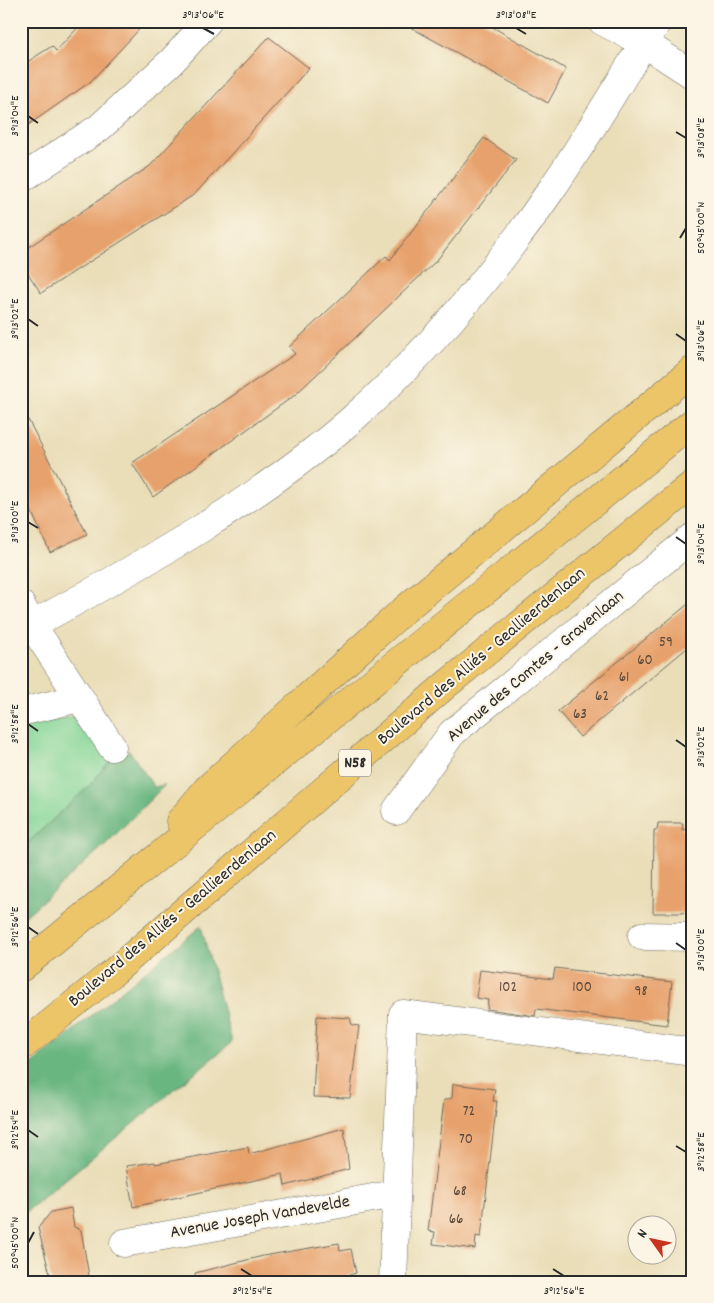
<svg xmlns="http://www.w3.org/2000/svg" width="714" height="1303" viewBox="0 0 714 1303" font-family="Dekko,sans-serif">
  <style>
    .green { fill: #82d597; stroke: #568061 }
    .forest { fill: #69b680; stroke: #4a7056 }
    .building { fill: #e7a16c }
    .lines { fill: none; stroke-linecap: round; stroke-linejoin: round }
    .street-casing { stroke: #6e6a5d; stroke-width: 29 }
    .highway-casing { stroke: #6e6a5d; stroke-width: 29 }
    .street { stroke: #fff; stroke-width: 28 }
    .highway { stroke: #edc569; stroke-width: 28 }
    .ticks { fill: none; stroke: #2b2b2b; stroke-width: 2 }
    .labels { text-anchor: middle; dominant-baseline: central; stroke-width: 4; stroke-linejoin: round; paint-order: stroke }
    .number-label { font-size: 15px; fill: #5a483b }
    .shield { fill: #fcf5e5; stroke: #6a6863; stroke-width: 1 }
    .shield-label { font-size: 16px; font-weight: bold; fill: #2b2b2b }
    .street-label { font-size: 18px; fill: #2b2b2b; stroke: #fcf5e5 }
    .neatline { fill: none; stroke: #2b2b2b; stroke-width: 2 }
    .ticks-label { font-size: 12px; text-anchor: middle; fill: #2b2b2b }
  </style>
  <rect width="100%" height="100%" fill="#fcf5e5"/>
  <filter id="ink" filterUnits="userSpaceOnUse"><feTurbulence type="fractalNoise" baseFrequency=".02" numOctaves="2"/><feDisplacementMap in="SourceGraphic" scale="10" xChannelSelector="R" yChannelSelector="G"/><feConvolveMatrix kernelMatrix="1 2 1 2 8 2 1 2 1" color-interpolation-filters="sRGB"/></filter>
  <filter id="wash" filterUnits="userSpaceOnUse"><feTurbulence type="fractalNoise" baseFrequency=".0096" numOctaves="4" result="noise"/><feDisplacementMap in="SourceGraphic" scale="20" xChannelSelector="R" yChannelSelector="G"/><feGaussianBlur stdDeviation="1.12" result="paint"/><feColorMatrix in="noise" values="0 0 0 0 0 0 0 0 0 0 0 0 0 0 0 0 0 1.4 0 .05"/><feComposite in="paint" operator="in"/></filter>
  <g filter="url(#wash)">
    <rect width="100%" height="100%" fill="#eadeb9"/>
    <polygon class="green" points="77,716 109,762 90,785 21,849 21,727"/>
    <g class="forest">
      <polygon points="129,750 154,787 165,785 107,843 21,920 21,849 90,785 109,762"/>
      <polygon points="201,926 232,1042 21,1216 21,1073"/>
    </g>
    <g id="blocks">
      <g class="building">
        <polygon points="84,21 147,21 90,82 21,130 21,66 52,46 56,51"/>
        <polygon points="399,21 482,21 566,69 548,103"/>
        <polygon points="269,37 309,68 195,194 41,293 21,263 21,252 150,166"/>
        <polygon points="484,138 516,160 437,260 295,395 153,497 132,463 295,354 289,347 386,256 390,260"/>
        <polygon points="21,406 87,534 50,552 21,489"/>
        <polygon points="693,600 693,643 580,737 558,711"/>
        <polygon points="658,823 683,823 682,830 693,828 693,911 681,913 653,913 654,830 657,830"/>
        <polygon points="555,968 672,982 667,1025 536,1009 535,1016 487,1009 488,1000 476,998 480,970 553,979"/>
        <polygon points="317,1016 350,1018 352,1025 359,1026 350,1098 313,1097"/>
        <polygon points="453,1084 495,1089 493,1101 497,1101 481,1237 476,1236 475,1249 433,1244 435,1232 428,1231 444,1100 452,1098"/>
        <polygon points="344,1128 349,1169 285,1186 283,1174 133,1207 126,1166 155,1162 155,1164 248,1147 249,1154"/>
        <polygon points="71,1208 74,1227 81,1230 90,1282 52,1282 38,1228 51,1212"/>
        <polygon points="339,1243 340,1251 351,1249 356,1273 327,1282 196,1282 195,1273 263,1256"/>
      </g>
    </g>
  </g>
  <g filter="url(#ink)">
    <use href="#blocks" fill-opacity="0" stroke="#6e6a5d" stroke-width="1"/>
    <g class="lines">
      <defs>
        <g id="street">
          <polyline points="602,21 644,43 693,75"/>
          <polyline points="21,179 99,128 172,61 208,21"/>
          <polyline points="21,605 32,625 112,747"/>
          <path d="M32,625C142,565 255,503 350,421C426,354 494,274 551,190C589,135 622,77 658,21"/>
          <polyline points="21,712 80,698"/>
          <polyline points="396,811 452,733 693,537"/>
          <polyline points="642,936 693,937"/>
          <polyline points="124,1243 395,1194"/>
          <polyline points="393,1282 403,1014 693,1052"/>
        </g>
        <g id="highway">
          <polyline points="180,821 207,789 356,653 404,610 693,370"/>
          <polyline points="21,968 693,422"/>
          <polyline points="21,1047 110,975 447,684 693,484"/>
        </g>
      </defs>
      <use href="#street" class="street-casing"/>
      <use href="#highway" class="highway-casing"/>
      <use href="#street" class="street"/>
      <use href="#highway" class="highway"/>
    </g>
  </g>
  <path class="ticks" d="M203,28L214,34M516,28L526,34M28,116L38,123M676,132L686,138M680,238L686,228M28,319L38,326M676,334L686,341M28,522L38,528M676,537L686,544M28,724L38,731M676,740L686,747M28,927L38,934M676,943L686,950M28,1130L38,1137M676,1146L686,1152M28,1243L34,1232M241,1269L252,1276M553,1269L564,1276"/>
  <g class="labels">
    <g class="number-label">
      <text x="666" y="643">59</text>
      <text x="645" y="661">60</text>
      <text x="624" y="678">61</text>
      <text x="602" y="697">62</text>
      <text x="580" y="715">63</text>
      <text x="508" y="988">102</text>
      <text x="582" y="988">100</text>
      <text x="641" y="992">98</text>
      <text x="469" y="1112">72</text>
      <text x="466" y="1140">70</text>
      <text x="460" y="1192">68</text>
      <text x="456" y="1220">66</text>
    </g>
    <rect class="shield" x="339" y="749.5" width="32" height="27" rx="4"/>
    <g class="shield-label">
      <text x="355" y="763">N58</text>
    </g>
    <g class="street-label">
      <text transform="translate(482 657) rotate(-40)">Boulevard des Alliés - Geallieerdenlaan</text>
      <text transform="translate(536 667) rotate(-40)">Avenue des Comtes - Gravenlaan</text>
      <text transform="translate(173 919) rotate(-40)">Boulevard des Alliés - Geallieerdenlaan</text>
      <text transform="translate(260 1218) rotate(-10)">Avenue Joseph Vandevelde</text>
    </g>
  </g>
  <rect width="714" height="1303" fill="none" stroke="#fcf5e5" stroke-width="55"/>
  <g transform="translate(652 1240) rotate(303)"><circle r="24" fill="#fcf5e5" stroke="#a8a49b"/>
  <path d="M0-4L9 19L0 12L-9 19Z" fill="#c8321e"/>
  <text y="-8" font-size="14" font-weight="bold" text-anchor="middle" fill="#2b2b2b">N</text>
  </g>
  <rect x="28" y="28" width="658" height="1248" class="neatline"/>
  <g class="ticks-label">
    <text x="203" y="18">3°13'06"E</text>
    <text x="516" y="18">3°13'08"E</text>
    <text transform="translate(14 116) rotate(-90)" y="4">3°13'04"E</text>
    <text transform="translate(700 138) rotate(-90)" y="4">3°13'08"E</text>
    <text transform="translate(700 228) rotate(-90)" y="4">50°45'00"N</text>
    <text transform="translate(14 319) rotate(-90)" y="4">3°13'02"E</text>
    <text transform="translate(700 341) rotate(-90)" y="4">3°13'06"E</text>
    <text transform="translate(14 522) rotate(-90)" y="4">3°13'00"E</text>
    <text transform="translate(700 544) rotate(-90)" y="4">3°13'04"E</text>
    <text transform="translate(14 724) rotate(-90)" y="4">3°12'58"E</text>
    <text transform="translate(700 747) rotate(-90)" y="4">3°13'02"E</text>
    <text transform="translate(14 927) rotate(-90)" y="4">3°12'56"E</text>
    <text transform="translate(700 950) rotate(-90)" y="4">3°13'00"E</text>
    <text transform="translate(14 1130) rotate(-90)" y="4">3°12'54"E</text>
    <text transform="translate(700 1152) rotate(-90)" y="4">3°12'58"E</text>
    <text transform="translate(14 1243) rotate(-90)" y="4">50°45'00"N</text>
    <text x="252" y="1294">3°12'54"E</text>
    <text x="564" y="1294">3°12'56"E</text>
  </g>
</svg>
